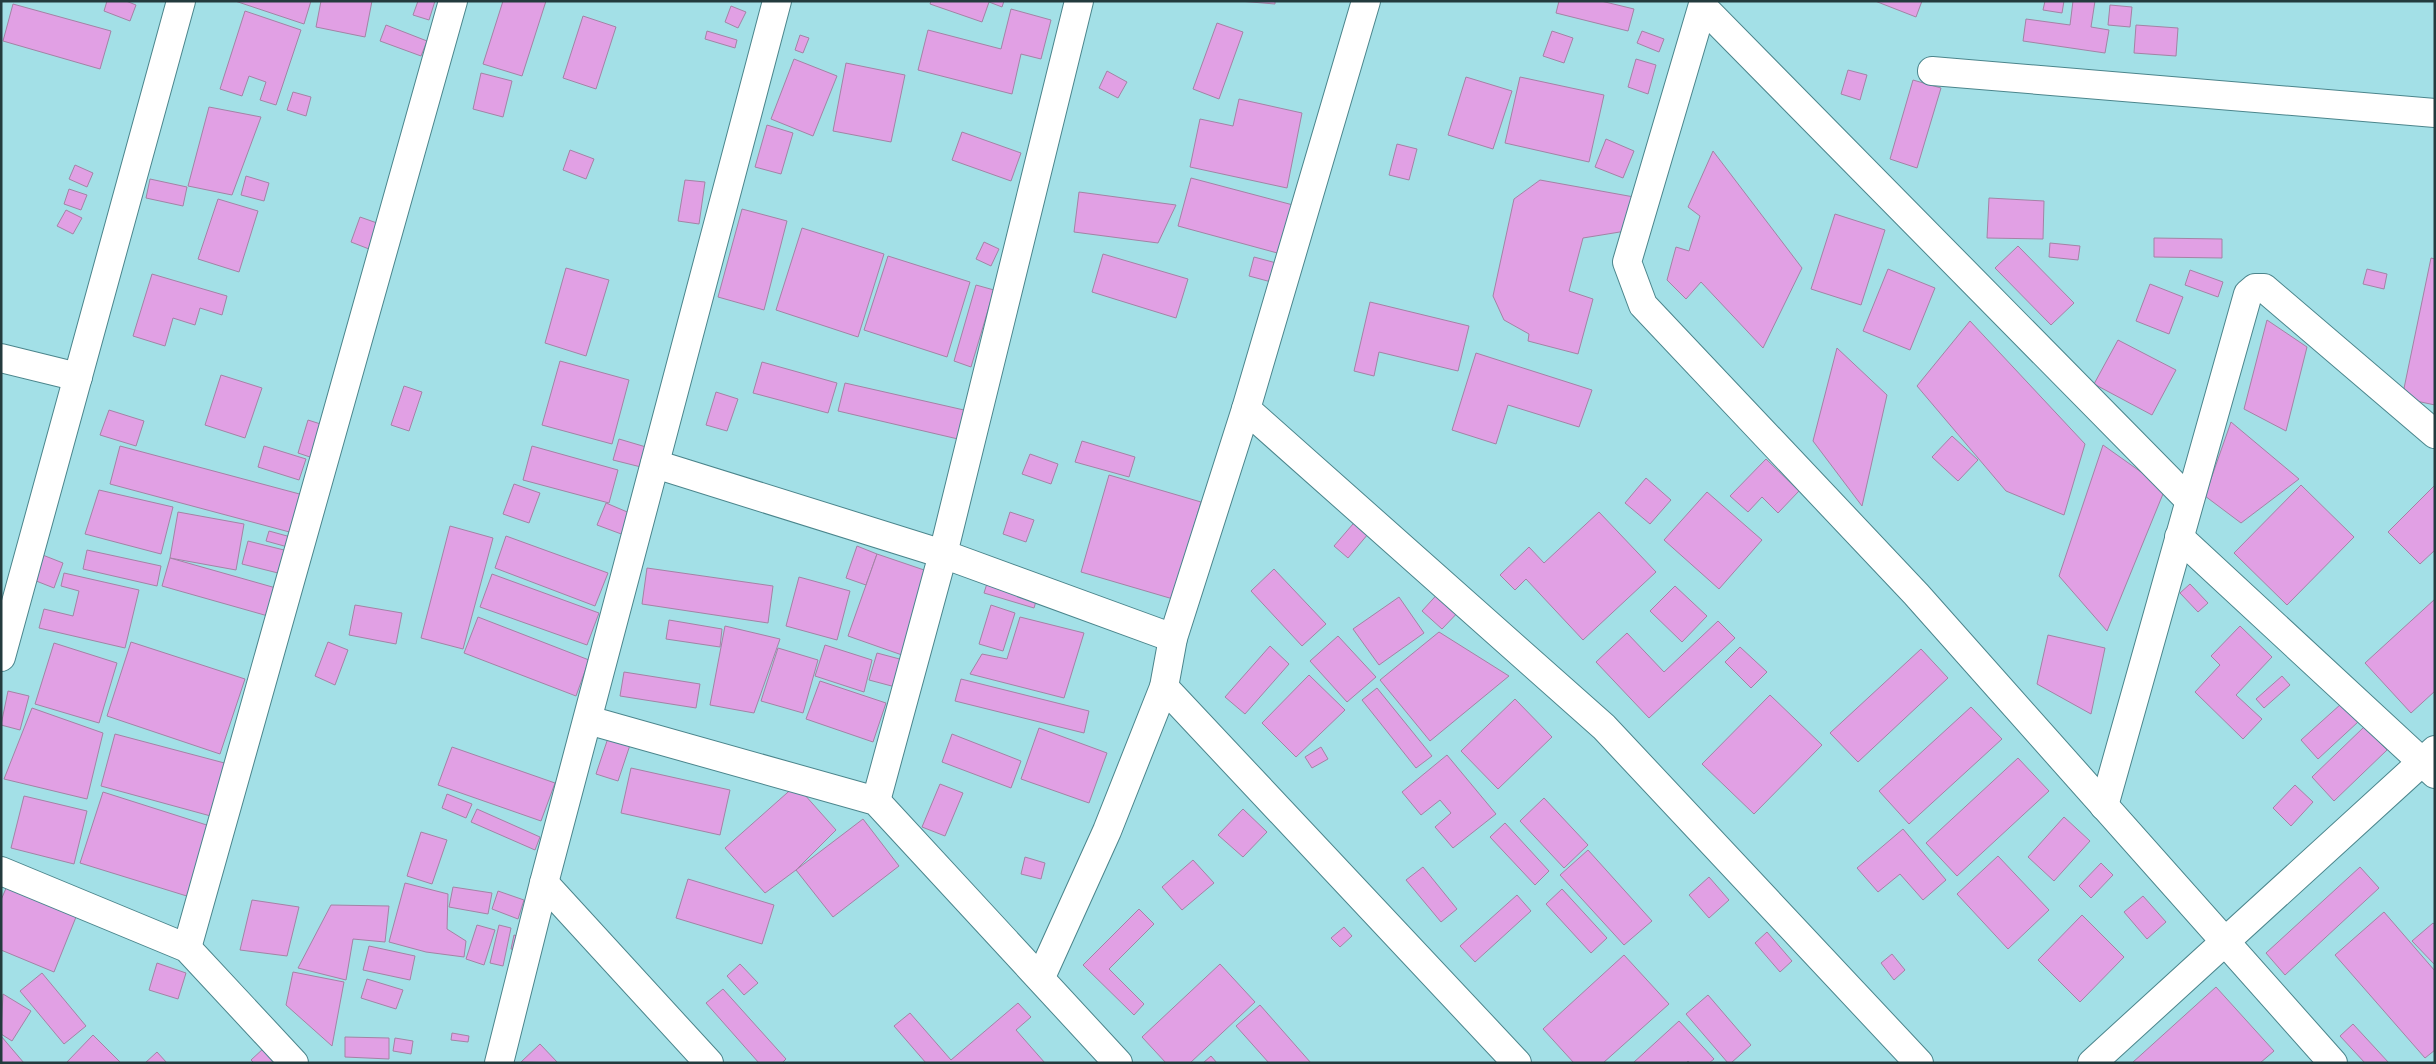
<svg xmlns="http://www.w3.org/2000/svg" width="2436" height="1064" viewBox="0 0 2436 1064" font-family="Jost,sans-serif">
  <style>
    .building { fill: #e1a0e4; stroke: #a383a5 }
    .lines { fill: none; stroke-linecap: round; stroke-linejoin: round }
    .minor-casing { stroke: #4b858c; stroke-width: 30 }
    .minor { stroke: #fff; stroke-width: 28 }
  </style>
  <rect width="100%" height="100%" fill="#a3e0e7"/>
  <g class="building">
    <polygon points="107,1 126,1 136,5 130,21 104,11"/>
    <polygon points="235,1 311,1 304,24"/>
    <polygon points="321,1 372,1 365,37 316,27"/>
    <polygon points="418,1 435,1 429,20 413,15"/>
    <polygon points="503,1 546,1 522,76 483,64"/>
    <polygon points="931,1 1004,1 1002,7 989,2 982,22 930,4"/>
    <polygon points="1239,1 1275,1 1275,4"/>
    <polygon points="1559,1 1601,1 1634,9 1628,31 1556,13"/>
    <polygon points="1875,1 1922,1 1916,17"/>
    <polygon points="2045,1 2064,1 2062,13 2043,10"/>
    <polygon points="2073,1 2095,1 2091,27 2109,30 2105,53 2023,41 2026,19 2070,25"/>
    <polygon points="13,4 111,31 100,69 3,41"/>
    <polygon points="2110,5 2132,7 2130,27 2108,25"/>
    <polygon points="731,6 746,12 738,28 725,22"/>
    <polygon points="1011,9 1051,20 1041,59 1021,54 1012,94 918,70 928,30 1001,49"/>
    <polygon points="245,11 301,30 276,105 260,100 266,82 249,76 242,96 220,89"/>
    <polygon points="583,16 616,27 596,89 563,78"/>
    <polygon points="1217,23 1243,32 1219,99 1193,89"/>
    <polygon points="386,25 427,41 421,56 380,41"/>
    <polygon points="2136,25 2178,28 2176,56 2134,53"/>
    <polygon points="707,31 737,40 735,48 705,39"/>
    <polygon points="1552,31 1573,38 1564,63 1543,56"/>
    <polygon points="1642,31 1664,39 1659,52 1637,43"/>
    <polygon points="800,35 809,38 803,53 795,50"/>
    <polygon points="794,59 837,76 813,136 771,119"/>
    <polygon points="1636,59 1656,65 1648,94 1628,87"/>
    <polygon points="846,63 905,75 891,142 833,131"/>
    <polygon points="1848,70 1867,75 1860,100 1841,94"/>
    <polygon points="1107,71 1127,82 1118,98 1099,88"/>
    <polygon points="481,73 512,81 503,117 473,109"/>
    <polygon points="1466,77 1512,91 1493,149 1448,135"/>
    <polygon points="1520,77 1604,95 1589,162 1505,143"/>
    <polygon points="1913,80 1941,88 1917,168 1890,159"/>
    <polygon points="293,92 311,97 306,116 287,110"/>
    <polygon points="1239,99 1302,113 1287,188 1190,167 1200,119 1233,126"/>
    <polygon points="209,107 261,117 232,195 188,186"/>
    <polygon points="767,125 793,133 781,174 755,167"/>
    <polygon points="962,132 1021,153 1011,181 952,160"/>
    <polygon points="1606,139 1634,151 1623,178 1595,167"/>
    <polygon points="1397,144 1417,149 1409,180 1389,175"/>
    <polygon points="570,150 594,159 586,179 563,170"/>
    <polygon points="1713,151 1802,268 1763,348 1701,282 1686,299 1667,280 1676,247 1689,251 1700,216 1688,207"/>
    <polygon points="75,165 93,173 87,187 69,179"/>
    <polygon points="246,176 269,183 264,201 241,195"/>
    <polygon points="1191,178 1293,205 1281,254 1178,226"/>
    <polygon points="150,179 187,187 183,206 146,198"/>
    <polygon points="685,180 705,182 699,224 678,221"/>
    <polygon points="1540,180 1634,197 1626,231 1583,238 1569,291 1593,299 1578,354 1528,341 1529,334 1504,320 1493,296 1514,199"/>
    <polygon points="69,189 87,195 81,210 64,204"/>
    <polygon points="1079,192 1176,205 1158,243 1074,232"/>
    <polygon points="1989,198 2044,201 2043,239 1987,238"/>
    <polygon points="218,199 258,211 239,272 198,259"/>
    <polygon points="742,209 787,221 764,310 718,297"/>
    <polygon points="66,210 82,218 73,234 57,226"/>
    <polygon points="1835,214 1885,230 1861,305 1811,289"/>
    <polygon points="360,217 377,223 369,249 351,242"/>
    <polygon points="802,228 884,254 858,337 776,310"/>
    <polygon points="2154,238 2222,239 2222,258 2154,257"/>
    <polygon points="984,242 999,249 991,266 976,259"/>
    <polygon points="2050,243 2080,246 2078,260 2049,257"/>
    <polygon points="2018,246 2074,303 2051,325 1995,268"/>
    <polygon points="1103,254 1188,279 1176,318 1092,292"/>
    <polygon points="888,256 970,282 947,357 864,330"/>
    <polygon points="1254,257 1280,264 1275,283 1249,276"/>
    <polygon points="2431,258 2435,259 2435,405 2402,398"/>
    <polygon points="566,268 609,280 586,356 545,343"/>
    <polygon points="1888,269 1935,288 1910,350 1863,331"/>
    <polygon points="2367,269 2387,274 2384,289 2363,284"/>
    <polygon points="2190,270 2223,282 2218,297 2185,285"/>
    <polygon points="152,274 227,296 222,315 200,308 195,325 173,318 165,346 133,336"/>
    <polygon points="2150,284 2183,297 2169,334 2136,321"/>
    <polygon points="976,285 994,290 971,367 954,361"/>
    <polygon points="1370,302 1469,326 1458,371 1379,352 1374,376 1354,371"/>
    <polygon points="2267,320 2307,347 2286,431 2244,409"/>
    <polygon points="1970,321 2085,444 2064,515 2006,491 1917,386"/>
    <polygon points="2118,340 2176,370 2152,415 2094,384"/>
    <polygon points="1837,348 1887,395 1862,506 1813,441"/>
    <polygon points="1476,353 1592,390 1579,427 1508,405 1496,444 1452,430"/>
    <polygon points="560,361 629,380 612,444 542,425"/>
    <polygon points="762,362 837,383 828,413 753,393"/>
    <polygon points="221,375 262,388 245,438 205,425"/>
    <polygon points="845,383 964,410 958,439 838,411"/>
    <polygon points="404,386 422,392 409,431 391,425"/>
    <polygon points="716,392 738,399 727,431 706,425"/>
    <polygon points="109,410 144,421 136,446 100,435"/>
    <polygon points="308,420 330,427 319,460 298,453"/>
    <polygon points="2231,422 2299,479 2241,523 2205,496"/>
    <polygon points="1952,436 1978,460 1958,481 1932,457"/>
    <polygon points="619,439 646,447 641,467 613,460"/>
    <polygon points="1082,441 1135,457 1129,477 1075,462"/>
    <polygon points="2103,445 2165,489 2107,631 2059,576"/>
    <polygon points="120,446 307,496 297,534 110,484"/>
    <polygon points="264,446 306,459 299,480 258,467"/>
    <polygon points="532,446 618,470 609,503 523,480"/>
    <polygon points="1030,454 1058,464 1051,484 1022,474"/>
    <polygon points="1766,459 1799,491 1778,513 1762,497 1748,512 1730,496"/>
    <polygon points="1109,475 1201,502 1173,599 1081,572"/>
    <polygon points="1646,478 1671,500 1650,524 1625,503"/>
    <polygon points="514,484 540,493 529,523 503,514"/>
    <polygon points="2301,485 2354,537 2287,605 2234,553"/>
    <polygon points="2435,485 2435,550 2420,564 2388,532"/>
    <polygon points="99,490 173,507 161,554 85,534"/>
    <polygon points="1707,492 1762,540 1719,589 1664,540"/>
    <polygon points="606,503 632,514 624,535 597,525"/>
    <polygon points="178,512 244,524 236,570 170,558"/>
    <polygon points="1010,512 1034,520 1026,542 1003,534"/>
    <polygon points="1599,512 1656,572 1583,640 1526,579 1515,590 1500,575 1529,547 1544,563"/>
    <polygon points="1359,517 1373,528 1348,558 1334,546"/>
    <polygon points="450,526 493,538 463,649 421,638"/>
    <polygon points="269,531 298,539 295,549 266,541"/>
    <polygon points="506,536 608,573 595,606 495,568"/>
    <polygon points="248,541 292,552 286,575 242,564"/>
    <polygon points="857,546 877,554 866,585 846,578"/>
    <polygon points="87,550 161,566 157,586 83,569"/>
    <polygon points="35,552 63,563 54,588 26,577"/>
    <polygon points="877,554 930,572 902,655 848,636"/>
    <polygon points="170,558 283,590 275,618 162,586"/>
    <polygon points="647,568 773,586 768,623 642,604"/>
    <polygon points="1274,569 1326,624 1302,646 1251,591"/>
    <polygon points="64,573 139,590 125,648 39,628 44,609 73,616 79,591 61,586"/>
    <polygon points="492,574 599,613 587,645 480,607"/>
    <polygon points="799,577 850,591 837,640 786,626"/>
    <polygon points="989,577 1039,591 1034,608 984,593"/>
    <polygon points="2190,584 2208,603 2198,612 2180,593"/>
    <polygon points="1675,586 1707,616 1682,642 1650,611"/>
    <polygon points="1442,589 1463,607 1442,629 1422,611"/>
    <polygon points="1399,597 1424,633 1379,665 1353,629"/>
    <polygon points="2435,599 2435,691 2411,713 2365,663"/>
    <polygon points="355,605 402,613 396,644 349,635"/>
    <polygon points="991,605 1015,613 1003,651 979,644"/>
    <polygon points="478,617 589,660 576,696 464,653"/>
    <polygon points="1020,617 1084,633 1064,698 970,674 982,654 1007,659"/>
    <polygon points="669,620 722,629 720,647 666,639"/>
    <polygon points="1718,621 1735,638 1649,718 1596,662 1627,633 1664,672"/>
    <polygon points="725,626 780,639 754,713 710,705"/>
    <polygon points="2240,626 2272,657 2236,695 2262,719 2243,739 2195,692 2220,665 2211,656"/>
    <polygon points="1439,632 1509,676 1430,741 1380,680"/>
    <polygon points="2048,635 2105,648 2091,714 2037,684"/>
    <polygon points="1338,636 1376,677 1347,702 1310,661"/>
    <polygon points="131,642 245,679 220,754 107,716"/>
    <polygon points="328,642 348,650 335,685 315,676"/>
    <polygon points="54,643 117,663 99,723 35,704"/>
    <polygon points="825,645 872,660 864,692 815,676"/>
    <polygon points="1270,646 1289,664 1245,714 1225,697"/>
    <polygon points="1740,647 1767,672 1751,688 1725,662"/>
    <polygon points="778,648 818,660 803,713 761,701"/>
    <polygon points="1921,649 1948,678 1858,762 1830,733"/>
    <polygon points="877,653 911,662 903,689 869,680"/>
    <polygon points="624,672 700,684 696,708 620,696"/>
    <polygon points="1309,675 1345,710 1296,757 1262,723"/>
    <polygon points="2282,676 2290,685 2264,708 2256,699"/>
    <polygon points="961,679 1089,711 1084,733 955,701"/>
    <polygon points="820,681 886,703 873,742 806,719"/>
    <polygon points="1377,688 1432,756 1416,768 1362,700"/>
    <polygon points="8,691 29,696 20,730 1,725"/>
    <polygon points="1770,695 1822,745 1754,814 1702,764"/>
    <polygon points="1515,699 1552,737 1498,789 1461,751"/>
    <polygon points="2341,704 2358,722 2318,759 2301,740"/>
    <polygon points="1971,707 2002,739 1909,824 1879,791"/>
    <polygon points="32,708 103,733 87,799 4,779"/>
    <polygon points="2364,727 2387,750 2334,801 2312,777"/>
    <polygon points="1039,728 1107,753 1089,803 1021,779"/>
    <polygon points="115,734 232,765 218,818 101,786"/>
    <polygon points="952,734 1021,761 1011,788 942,762"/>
    <polygon points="609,735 631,742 618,781 596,774"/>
    <polygon points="452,747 555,783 541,821 438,785"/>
    <polygon points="1321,747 1328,759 1312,768 1305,757"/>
    <polygon points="1447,755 1496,814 1453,848 1435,827 1451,813 1440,800 1421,815 1402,792"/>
    <polygon points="2018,758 2049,791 1957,876 1926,843"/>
    <polygon points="631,768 730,790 720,835 621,813"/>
    <polygon points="940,784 963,793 945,836 922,827"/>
    <polygon points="796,785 836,830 796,870 765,893 725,848"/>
    <polygon points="2295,785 2313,802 2291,826 2273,808"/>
    <polygon points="103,792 213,827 190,897 80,863"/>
    <polygon points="447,794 472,804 466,818 442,808"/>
    <polygon points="24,796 87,811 74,864 11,848"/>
    <polygon points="1544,798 1588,845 1564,868 1520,821"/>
    <polygon points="477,809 540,837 535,850 471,822"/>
    <polygon points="1243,809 1267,832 1243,857 1218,835"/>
    <polygon points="2064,817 2090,841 2054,881 2028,857"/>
    <polygon points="863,819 899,866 833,917 796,870"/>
    <polygon points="1505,823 1549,871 1535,885 1490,837"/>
    <polygon points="1903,829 1946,880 1923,900 1900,874 1878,892 1857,868"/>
    <polygon points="421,832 447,840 432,884 407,876"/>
    <polygon points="1588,850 1652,921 1624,945 1560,875"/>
    <polygon points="1998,856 2049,910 2008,949 1957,894"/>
    <polygon points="1025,857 1045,863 1041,879 1021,874"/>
    <polygon points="1193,860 1214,883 1182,910 1162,887"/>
    <polygon points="2101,863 2113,875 2091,898 2079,886"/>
    <polygon points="1423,867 1457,909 1441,922 1406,880"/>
    <polygon points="2360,867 2379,888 2285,975 2266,953"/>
    <polygon points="1709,877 1729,900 1709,918 1689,895"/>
    <polygon points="10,879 80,907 54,972 1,950 1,900"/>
    <polygon points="688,879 774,905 762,944 676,918"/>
    <polygon points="405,883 448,894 447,929 466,941 464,957 426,952 389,942"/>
    <polygon points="453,887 492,893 488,914 449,907"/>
    <polygon points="1562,889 1607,938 1591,953 1546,904"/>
    <polygon points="498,891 524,900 518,919 492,909"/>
    <polygon points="1517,895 1531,911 1475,962 1460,946"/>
    <polygon points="2143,896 2166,922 2147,939 2124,912"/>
    <polygon points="252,900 299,907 287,956 240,950"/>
    <polygon points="331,905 389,906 385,942 353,939 346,980 298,968"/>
    <polygon points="1139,909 1154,924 1109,969 1144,1004 1134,1015 1083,965"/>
    <polygon points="2384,912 2435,971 2435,1050 2425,1058 2335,955"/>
    <polygon points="2082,915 2124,957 2080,1002 2038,960"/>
    <polygon points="2433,923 2435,925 2435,965 2412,941"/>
    <polygon points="477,925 495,930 484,965 466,959"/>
    <polygon points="499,925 511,928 503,966 490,963"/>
    <polygon points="1344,927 1352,936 1340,947 1331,938"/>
    <polygon points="1767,932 1792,961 1780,972 1755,943"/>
    <polygon points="514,935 528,939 524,953 511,949"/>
    <polygon points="369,946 415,956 410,980 363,970"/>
    <polygon points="1892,954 1905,970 1894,980 1881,963"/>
    <polygon points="1624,955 1669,1004 1603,1063 1574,1063 1543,1029"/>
    <polygon points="157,963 186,973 178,999 149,990"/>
    <polygon points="740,964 758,983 744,995 727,976"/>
    <polygon points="1220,964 1255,1002 1190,1063 1166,1063 1142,1037"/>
    <polygon points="293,972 344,982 332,1046 286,1005"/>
    <polygon points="42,973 86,1026 64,1044 20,991"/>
    <polygon points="367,979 403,990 396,1009 361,998"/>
    <polygon points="2216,987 2274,1051 2260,1063 2132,1063"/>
    <polygon points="723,989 786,1059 782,1063 759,1063 706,1003"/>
    <polygon points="3,994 31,1011 12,1041 1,1034"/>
    <polygon points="1708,995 1751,1045 1731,1063 1728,1063 1686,1014"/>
    <polygon points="1018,1003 1031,1017 1016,1030 1045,1063 926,1063 894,1026 910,1013 951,1060"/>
    <polygon points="1260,1005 1311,1063 1269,1063 1236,1026"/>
    <polygon points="1679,1021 1714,1059 1709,1063 1690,1063 1688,1061 1686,1063 1633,1063"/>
    <polygon points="2353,1024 2389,1063 2365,1063 2340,1036"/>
    <polygon points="452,1033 469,1036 468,1042 451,1040"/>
    <polygon points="93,1035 121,1063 66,1063"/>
    <polygon points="1,1036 24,1063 1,1063"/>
    <polygon points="345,1037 389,1038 389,1059 345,1057"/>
    <polygon points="395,1038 413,1041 411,1054 393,1051"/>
    <polygon points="540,1044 558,1063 521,1062"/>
    <polygon points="264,1048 278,1063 254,1063 251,1060"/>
    <polygon points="157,1052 167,1063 145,1063"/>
    <polygon points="1211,1056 1217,1063 1203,1063"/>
  </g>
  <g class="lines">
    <defs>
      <g id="minor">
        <polyline points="1366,1 1246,409 1604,727 1919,1063"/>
        <polyline points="1704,1 1627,262 1643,305 1916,594 2333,1063"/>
        <polyline points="1703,7 2189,500"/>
        <polyline points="1932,71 2435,113"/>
        <polyline points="1,358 78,377"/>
        <polyline points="655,464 943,554 1173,638"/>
        <polyline points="2179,537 2435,774"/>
        <polyline points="1,657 181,1"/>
        <polyline points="1164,687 1517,1063"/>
        <polyline points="588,720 876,801 1118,1063"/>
        <polyline points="876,801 943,554 1079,1"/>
        <polyline points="2104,806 2248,294 2255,288 2264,288 2435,434"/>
        <polyline points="1,871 187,948 294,1063"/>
        <polyline points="544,883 709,1063"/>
        <polyline points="187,948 453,1"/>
        <polyline points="1041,977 1107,831 1164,687 1173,638 1246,409"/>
        <polyline points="499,1063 544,883 777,1"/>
        <polyline points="2092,1063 2435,750"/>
      </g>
    </defs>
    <use href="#minor" class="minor-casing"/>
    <use href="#minor" class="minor"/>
  </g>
  <rect width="2436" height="1064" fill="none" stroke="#233b3e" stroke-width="5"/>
</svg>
